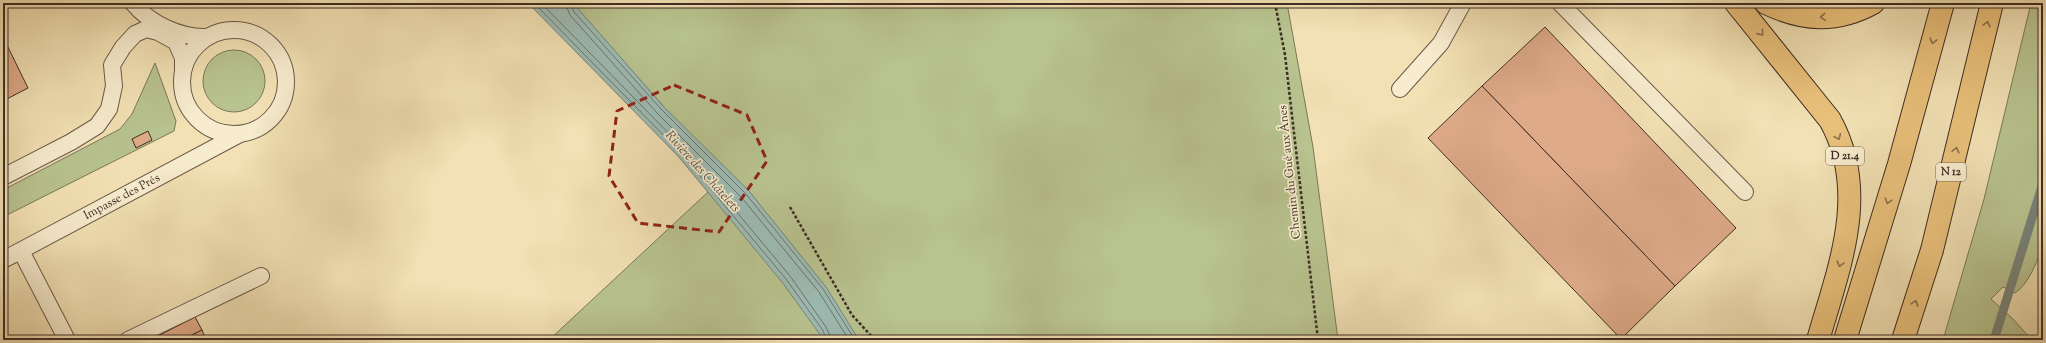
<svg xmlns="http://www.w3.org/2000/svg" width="2046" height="343" viewBox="0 0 2046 343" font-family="'Sorts Mill Goudy',serif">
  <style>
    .green { fill: #b8c38f; stroke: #7b785a }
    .water { fill: #9dbcb5; stroke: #77837b }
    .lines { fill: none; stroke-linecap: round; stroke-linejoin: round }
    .shore { stroke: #6e746d; stroke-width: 1 }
    .stream { stroke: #77837b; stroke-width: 9 }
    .building { fill: #deaa88; stroke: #3e2d25 }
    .service-casing { stroke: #6b5a49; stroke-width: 18 }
    .primary-casing { stroke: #3e2d25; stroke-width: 24 }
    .trunk-casing { stroke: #3e2d25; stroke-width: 24 }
    .path { stroke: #3e2d25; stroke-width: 2.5; stroke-dasharray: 3 2; stroke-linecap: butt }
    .service { stroke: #f7ecce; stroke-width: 16 }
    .primary { stroke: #e9c07a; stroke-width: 22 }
    .trunk { stroke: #e9c07a; stroke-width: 22 }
    .oneway { stroke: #8b6f4b }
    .marked { fill: none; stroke: #8f2418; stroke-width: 3; stroke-dasharray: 8 5; stroke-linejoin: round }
    .labels { text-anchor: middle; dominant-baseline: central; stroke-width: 3.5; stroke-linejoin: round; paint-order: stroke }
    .shield { fill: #f7ecce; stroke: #766658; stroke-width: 1 }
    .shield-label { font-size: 11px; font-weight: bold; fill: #3e2d25 }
    .street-label { font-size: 12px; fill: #3e2d25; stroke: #f7ecce }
    .water-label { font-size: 13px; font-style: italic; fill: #565149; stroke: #f7ecce }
  </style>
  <rect width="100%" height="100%" fill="#f2e1b4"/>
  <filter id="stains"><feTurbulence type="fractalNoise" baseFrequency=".005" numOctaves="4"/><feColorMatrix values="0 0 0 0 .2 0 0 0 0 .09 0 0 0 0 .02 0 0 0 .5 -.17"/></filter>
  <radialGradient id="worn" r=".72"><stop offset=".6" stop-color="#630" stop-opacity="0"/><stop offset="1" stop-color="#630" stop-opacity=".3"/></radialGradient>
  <g class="green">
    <polygon points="585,3 1287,3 1313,147 1338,340 549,340 708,192 689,132 664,107 577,9"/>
    <path d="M2031,3H2043V246C2037,261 2029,284 2015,293L2003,287L1991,299L2013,319L2032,340H1943L1984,199Z"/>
    <circle cx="234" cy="81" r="31"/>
    <polygon points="155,63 176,121 174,131 3,217 3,190 120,129 132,114"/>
  </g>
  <polygon class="water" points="528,3 573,3 664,107 749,191 826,287 859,340 824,340 782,282 678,156"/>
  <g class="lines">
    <g class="shore">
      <polyline points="534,3 681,153 786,279 822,329 827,340"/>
      <polyline points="541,3 685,150 790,276 826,327 832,340"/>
      <polyline points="565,3 570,15 657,113 742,198 819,292 849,340"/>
      <polyline points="570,3 574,12 661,109 746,194 823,289 855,340"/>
    </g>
    <polyline class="stream" points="1994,340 2043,183"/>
  </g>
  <g class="building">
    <polygon points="1545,27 1736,228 1675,286 1482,86"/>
    <polygon points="3,37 28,88 3,101"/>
    <polygon points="1482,86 1675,286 1621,339 1428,138"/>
    <polygon points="148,131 152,140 136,148 132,139"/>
    <polygon points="195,317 202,330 182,340 150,340"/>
    <polygon points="202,330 206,340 182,340"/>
  </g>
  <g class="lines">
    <defs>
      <g id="service">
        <path d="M133,3C150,24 181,38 207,37"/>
        <polyline points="1560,3 1745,192"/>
        <circle cx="234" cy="82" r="52"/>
        <polyline points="1400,89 1441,43 1463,3"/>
        <polyline points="3,177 71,142 97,126 109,109 114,86 112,65 123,47 135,34 146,29 158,32 176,42 183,58 183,69"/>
        <polyline points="21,251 67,340"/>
        <polyline points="3,260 240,134"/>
        <polyline points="128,340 261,276"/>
      </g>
      <g id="primary">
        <path d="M1766,3C1803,21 1837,23 1873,3"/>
        <polyline points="1903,340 1932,250 1992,3"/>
      </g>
      <g id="trunk">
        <path d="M1736,3L1830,120C1870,192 1839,267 1818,340"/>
        <polyline points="1845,340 1899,164 1943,3"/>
      </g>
    </defs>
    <use href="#service" class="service-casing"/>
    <use href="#primary" class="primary-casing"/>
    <use href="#trunk" class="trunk-casing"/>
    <g class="path">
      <polyline points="1275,3 1285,55 1318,340"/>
      <polyline points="790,207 852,315 875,340"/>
    </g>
    <use href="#service" class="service"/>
    <use href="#primary" class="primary"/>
    <use href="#trunk" class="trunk"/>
  </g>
  <defs><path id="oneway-chevron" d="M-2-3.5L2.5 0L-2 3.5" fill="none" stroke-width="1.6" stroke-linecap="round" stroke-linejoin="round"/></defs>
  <g class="oneway">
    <use href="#oneway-chevron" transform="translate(1823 17) rotate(176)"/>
    <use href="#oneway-chevron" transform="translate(1987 24) rotate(-76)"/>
    <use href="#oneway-chevron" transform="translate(1761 33) rotate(51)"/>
    <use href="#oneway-chevron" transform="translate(1933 41) rotate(105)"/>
    <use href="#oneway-chevron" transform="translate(1838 137) rotate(66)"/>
    <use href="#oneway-chevron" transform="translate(1956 150) rotate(-76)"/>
    <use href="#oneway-chevron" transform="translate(1888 201) rotate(107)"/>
    <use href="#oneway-chevron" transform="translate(1840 264) rotate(106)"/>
    <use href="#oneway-chevron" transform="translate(1915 303) rotate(-72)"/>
  </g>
  <path class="marked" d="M674,85L747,115L767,161L719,232L638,223L609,176L617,111Z"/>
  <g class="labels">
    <g class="shield">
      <rect x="1826" y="147" width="38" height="18" rx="3"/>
      <rect x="1936" y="163" width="30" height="18" rx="3"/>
    </g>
    <g class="shield-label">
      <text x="1845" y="156">D 21.4</text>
      <text x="1951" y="172">N 12</text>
    </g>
    <g class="street-label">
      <text transform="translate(1290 172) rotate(-96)">Chemin du Gué aux Ânes</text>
      <text transform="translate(122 197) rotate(-28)">Impasse des Prés</text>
    </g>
    <g class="water-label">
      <text transform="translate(702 172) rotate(48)">Rivière des Châtelets</text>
    </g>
  </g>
  <rect width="2046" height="343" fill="none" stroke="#f2e1b4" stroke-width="16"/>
  <rect x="4" y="4" width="2038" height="335" fill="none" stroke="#3e2d25" stroke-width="2"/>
  <rect x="8" y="8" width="2030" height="327" fill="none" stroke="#3e2d25"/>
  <rect width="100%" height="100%" filter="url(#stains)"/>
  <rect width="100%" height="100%" fill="url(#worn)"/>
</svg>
